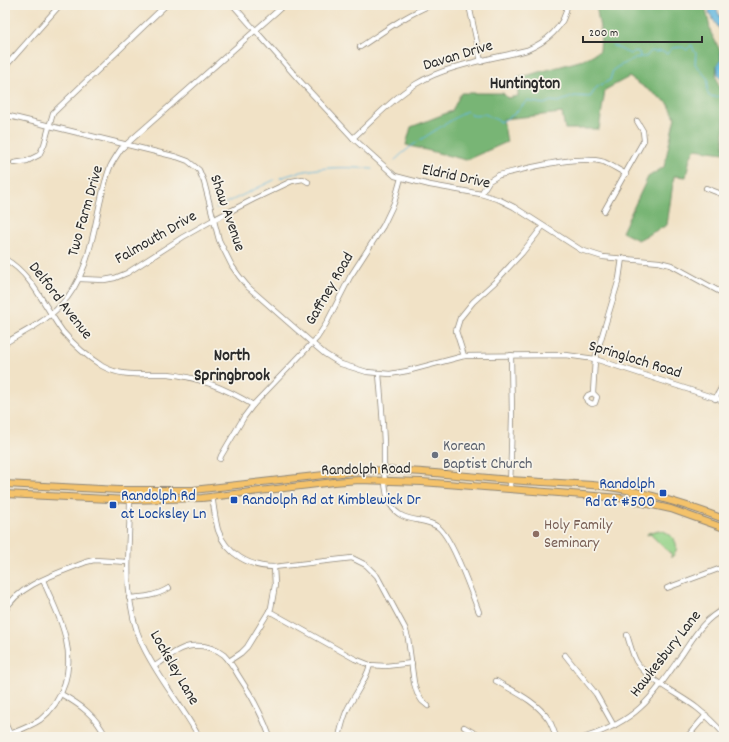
<svg xmlns="http://www.w3.org/2000/svg" width="729" height="742" viewBox="0 0 729 742" font-family="Dekko,sans-serif">
  <style>
    .green { fill: #95d389; stroke: #607f5a }
    .forest { fill: #78b575; stroke: #527050 }
    .water { fill: #64b8e0; stroke: #487286 }
    .lines { fill: none; stroke-linecap: round; stroke-linejoin: round }
    .stream { stroke: #64b8e0; stroke-width: 1 }
    .minor-casing { stroke: #8e8678; stroke-width: 6 }
    .major-casing { stroke: #8e8678; stroke-width: 8 }
    .minor { stroke: #fff; stroke-width: 4.5 }
    .major { stroke: #f4c26a; stroke-width: 6 }
    .worship-dot { fill: #6b7280; stroke: #f7f3e8; stroke-width: 1.5 }
    .transit-dot { fill: #1a4fb4; stroke: #f7f3e8; stroke-width: 1.5 }
    .education-dot { fill: #8d6e63; stroke: #f7f3e8; stroke-width: 1.5 }
    .labels { text-anchor: middle; dominant-baseline: central; stroke-width: 3.5; stroke-linejoin: round; paint-order: stroke }
    .street-label { font-size: 16px; fill: #2b2b2b; stroke: #f7f3e8 }
    .worship-label { font-size: 16px; fill: #5b616d; stroke: #f7f3e8; text-anchor: start }
    .transit-label { font-size: 16px; fill: #164399; stroke: #f7f3e8; text-anchor: start }
    .education-label { font-size: 16px; fill: #785e54; stroke: #f7f3e8; text-anchor: start }
    .neighbourhood-label { font-size: 17px; font-weight: bold; fill: #2b2b2b; stroke: #f7f3e8 }
  </style>
  <rect width="100%" height="100%" fill="#f7f3e8"/>
  <filter id="ink" filterUnits="userSpaceOnUse"><feTurbulence type="fractalNoise" baseFrequency=".025" numOctaves="2"/><feDisplacementMap in="SourceGraphic" scale="8" xChannelSelector="R" yChannelSelector="G"/><feConvolveMatrix kernelMatrix="1 2 1 2 8 2 1 2 1" color-interpolation-filters="sRGB"/></filter>
  <filter id="wash" filterUnits="userSpaceOnUse"><feTurbulence type="fractalNoise" baseFrequency=".012" numOctaves="4" result="noise"/><feDisplacementMap in="SourceGraphic" scale="16" xChannelSelector="R" yChannelSelector="G"/><feGaussianBlur stdDeviation="0.9" result="paint"/><feColorMatrix in="noise" values="0 0 0 0 0 0 0 0 0 0 0 0 0 0 0 0 0 1.4 0 .05"/><feComposite in="paint" operator="in"/></filter>
  <g filter="url(#wash)">
    <rect width="100%" height="100%" fill="#f1e2c6"/>
    <path class="green" d="M659,530C672,532 683,546 672,557H670L672,555L650,534L647,535L648,533Z"/>
    <polygon class="forest" points="596,5 705,5 711,33 721,52 721,60 717,65 716,75 720,91 724,94 724,153 695,149 690,158 686,177 674,176 667,225 638,240 622,232 648,177 664,167 675,117 668,103 629,77 605,90 599,129 565,129 562,113 503,119 507,142 466,160 406,145 411,127 452,111 461,93 503,93 507,98 518,96 518,78 583,60 600,51 601,34"/>
    <polygon class="water" points="710,5 718,5 717,10 724,25 724,83 718,75 717,65 721,60 721,52 724,51 724,36 709,13"/>
    <g class="lines">
      <g class="stream">
        <path d="M612,45L630,54L634,51L639,52L640,57H646L651,51L656,52L661,51L667,54L672,48L683,47L687,50L690,46L692,45L694,51L696,53L695,64C700,69 703,74 708,79L707,91L709,96L716,97L724,94"/>
        <polyline points="724,97 722,102 724,103"/>
        <path d="M395,160C416,140 442,127 466,111L475,116L485,114L501,122L513,115L527,101L544,104L551,101L558,102L575,96L590,97L597,87L610,80L613,70L619,66L631,60L640,57"/>
        <path d="M280,178C310,167 340,166 372,169"/>
        <polyline points="216,208 274,180"/>
      </g>
    </g>
  </g>
  <g filter="url(#ink)">
    <g class="lines">
      <defs>
        <g id="minor">
          <polyline points="233,5 300,81 353,138 395,176 430,185 481,194 500,200 514,207 581,250 603,257 659,262 671,265 724,294"/>
          <polyline points="469,5 481,62"/>
          <path d="M360,47C383,32 406,15 431,5"/>
          <polyline points="5,67 60,5"/>
          <polyline points="5,115 177,157 188,161 199,170 204,182 219,240 232,266 239,276 248,287 312,343 325,354 341,364 367,372 390,374 407,371 464,356 566,355 595,359 724,401"/>
          <path d="M353,138C373,120 393,98 416,84C447,65 492,59 527,50C546,42 565,27 567,5"/>
          <polyline points="14,163 27,161 39,155 44,145 53,113 166,5"/>
          <polyline points="706,188 724,195"/>
          <path d="M481,194L489,181L499,175C525,169 578,154 604,162C611,165 619,170 626,174"/>
          <polyline points="604,211 644,140 643,131 637,121"/>
          <path d="M5,259C33,275 45,308 63,332C74,345 88,357 102,366C123,378 145,373 168,374C199,377 227,389 253,405"/>
          <polyline points="80,279 104,280 115,278 127,273 183,237 213,220 254,199 292,181 303,179 308,182"/>
          <path d="M5,343C24,332 45,322 60,306C96,269 93,212 110,167C113,161 117,155 121,149L284,5"/>
          <polyline points="464,356 456,331 460,318 473,302 495,282 522,253 543,226"/>
          <path d="M379,374C381,397 383,420 384,444C384,460 383,490 390,504C402,525 423,516 438,527C453,539 471,592 479,612"/>
          <polyline points="593,393 597,397 595,403 592,404 587,401 586,398 588,395 593,393 595,359 619,279 622,258"/>
          <polyline points="715,399 724,383"/>
          <polyline points="220,459 221,456 244,417 253,405 317,338 326,324 350,277 383,226 394,203 401,178"/>
          <polyline points="510,489 512,416 511,355"/>
          <path d="M130,490C131,542 120,595 142,644C157,677 182,705 199,737"/>
          <path d="M212,496C214,507 215,519 218,530C226,554 250,567 274,567L352,558L366,565L377,576L405,628L408,638L414,683L417,693L422,701L428,706"/>
          <polyline points="667,588 724,567"/>
          <path d="M129,598C144,597 156,596 169,588"/>
          <path d="M5,611C18,584 60,573 86,562L94,560L128,562"/>
          <polyline points="269,611 355,659 370,665 386,666 412,663"/>
          <path d="M627,635C630,644 632,653 636,661C648,681 679,694 697,708C707,716 716,725 724,734"/>
          <polyline points="565,655 596,694 614,726"/>
          <polyline points="229,661 241,653 247,647 271,608 275,585 274,567"/>
          <path d="M155,666C166,659 179,647 192,646C203,645 215,648 224,655C230,661 234,668 238,675C251,694 262,715 270,737"/>
          <path d="M496,681C515,692 536,701 549,720C552,725 554,731 556,737"/>
          <path d="M61,694C81,705 96,716 106,737"/>
          <polyline points="5,723 11,736"/>
          <polyline points="464,727 481,737"/>
          <path d="M10,734C20,730 31,726 40,720C64,701 73,669 66,640C62,619 51,600 43,580"/>
          <path d="M339,737C341,728 343,719 347,710C354,695 366,681 370,665"/>
          <path d="M586,737C639,720 652,697 683,653C695,635 704,619 724,609"/>
          <polyline points="687,737 706,715"/>
        </g>
        <g id="major">
          <path d="M5,484L119,490H193L359,471C409,468 460,476 510,480C537,482 565,483 592,485C637,489 682,503 724,519"/>
          <polyline points="5,494 130,500 202,498 334,482 359,480 422,482 620,498 671,509 724,528"/>
        </g>
      </defs>
      <use href="#minor" class="minor-casing"/>
      <use href="#major" class="major-casing"/>
      <use href="#minor" class="minor"/>
      <use href="#major" class="major"/>
    </g>
  </g>
  <circle class="worship-dot" cx="435" cy="455" r="4"/>
  <g class="transit-dot">
    <rect x="659" y="489" width="8" height="8" rx="2"/>
    <rect x="230" y="496" width="8" height="8" rx="2"/>
    <rect x="109" y="501" width="8" height="8" rx="2"/>
  </g>
  <circle class="education-dot" cx="536" cy="534" r="4"/>
  <g class="labels">
    <g class="street-label">
      <text transform="translate(458 56) rotate(-17)">Davan Drive</text>
      <text transform="translate(456 177) rotate(12)">Eldrid Drive</text>
      <text transform="translate(86 211) rotate(-74)">Two Farm Drive</text>
      <text transform="translate(227 213) rotate(71)">Shaw Avenue</text>
      <text transform="translate(156 238) rotate(-30)">Falmouth Drive</text>
      <text transform="translate(330 289) rotate(-60)">Gaffney Road</text>
      <text transform="translate(60 301) rotate(52)">Delford Avenue</text>
      <text transform="translate(635 360) rotate(17)">Springloch Road</text>
      <text transform="translate(366 470) rotate(-1)">Randolph Road</text>
      <text transform="translate(666 654) rotate(-52)">Hawkesbury Lane</text>
      <text transform="translate(174 668) rotate(60)">Locksley Lane</text>
    </g>
    <g class="worship-label">
      <text x="443" y="446">Korean<tspan x="443" dy="18">Baptist Church</tspan></text>
    </g>
    <g class="transit-label">
      <text x="655" y="484" text-anchor="end">Randolph<tspan x="655" dy="18">Rd at #500</tspan></text>
      <text x="121" y="496">Randolph Rd<tspan x="121" dy="18">at Locksley Ln</tspan></text>
      <text x="242" y="500">Randolph Rd at Kimblewick Dr</text>
    </g>
    <g class="education-label">
      <text x="544" y="525">Holy Family<tspan x="544" dy="18">Seminary</tspan></text>
    </g>
    <g class="neighbourhood-label">
      <text x="525" y="85">Huntington</text>
      <text x="232" y="357">North<tspan x="232" dy="20">Springbrook</tspan></text>
    </g>
  </g>
  <rect width="729" height="742" fill="none" stroke="#f7f3e8" stroke-width="20"/>
  <path d="M583 36v6h119v-6" fill="none" stroke="#2b2b2b" stroke-width="2"/>
  <text x="589" y="36" font-size="12" fill="#2b2b2b" stroke="#f7f3e8" stroke-width="3" paint-order="stroke">200 m</text>
</svg>
